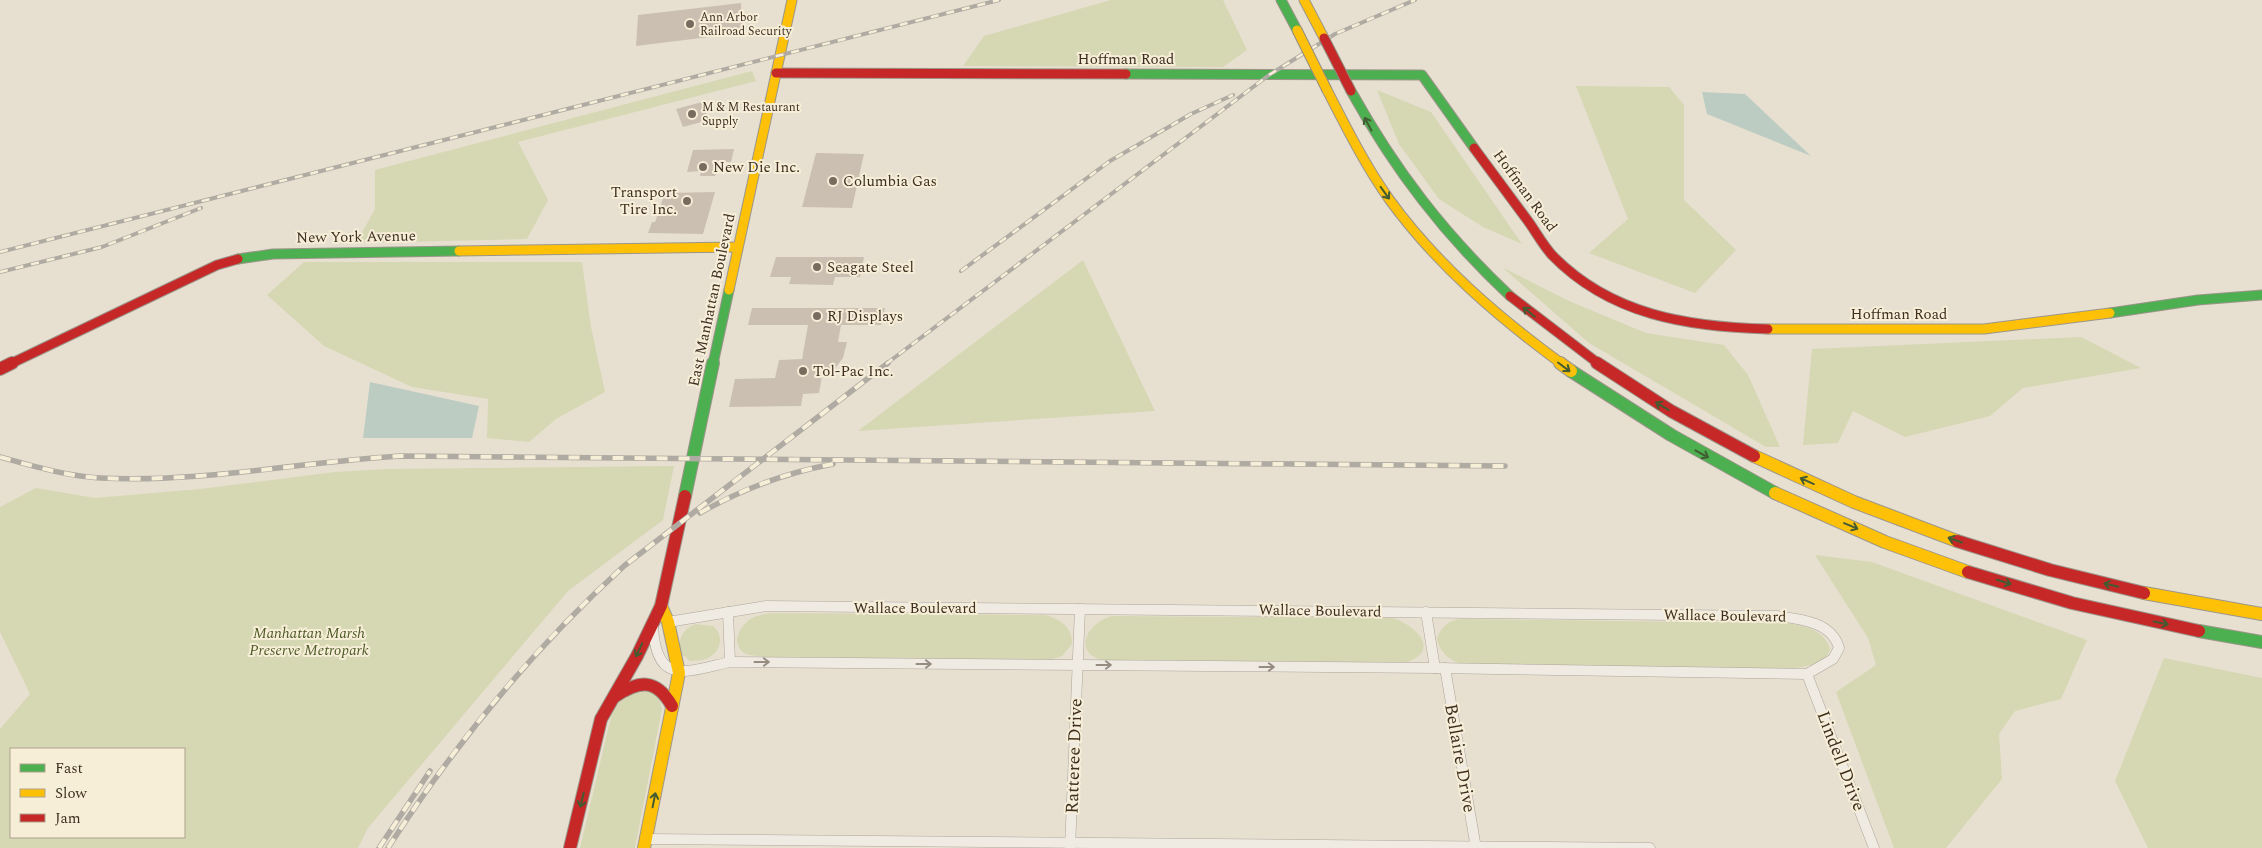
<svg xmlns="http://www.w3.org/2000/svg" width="2262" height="848" viewBox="0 0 2262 848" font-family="Spectral,serif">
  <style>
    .green { fill: #d6d7b3; fill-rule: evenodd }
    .water { fill: #bcccc2 }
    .building { fill: #cbbfb2 }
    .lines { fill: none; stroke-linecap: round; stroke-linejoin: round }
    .street-casing { stroke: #ada599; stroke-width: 11 }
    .fast-far1-casing { stroke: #9c958a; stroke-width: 11 }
    .fast-casing { stroke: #9c958a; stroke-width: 14 }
    .slow-far1-casing { stroke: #9c958a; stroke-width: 11 }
    .slow-casing { stroke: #9c958a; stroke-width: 14 }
    .jam-far1-casing { stroke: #9c958a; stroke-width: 11 }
    .jam-casing { stroke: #9c958a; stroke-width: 14 }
    .street { stroke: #efebe3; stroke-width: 10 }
    .fast-far1 { stroke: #4caf50; stroke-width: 9 }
    .fast { stroke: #4caf50; stroke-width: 12 }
    .slow-far1 { stroke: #ffc107; stroke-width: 9 }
    .slow { stroke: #ffc107; stroke-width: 12 }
    .jam-far1 { stroke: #c62828; stroke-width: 9 }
    .jam { stroke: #c62828; stroke-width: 12 }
    .rail-far1-casing { stroke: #afaaa2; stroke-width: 4 }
    .rail-casing { stroke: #afaaa2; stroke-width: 5.5 }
    .rail-far1 { stroke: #f7eed8; stroke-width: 2.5; stroke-dasharray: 8; stroke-linecap: butt }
    .rail { stroke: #f7eed8; stroke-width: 4; stroke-dasharray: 11; stroke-linecap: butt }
    .slow-bridge-casing { stroke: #928b80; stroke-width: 11; stroke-linecap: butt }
    .jam-bridge-casing { stroke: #928b80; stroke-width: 11; stroke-linecap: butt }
    .slow-bridge { stroke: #ffc107; stroke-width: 9 }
    .jam-bridge { stroke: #c62828; stroke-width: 9 }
    .oneway { stroke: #425b31 }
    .oneway2 { stroke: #968c82 }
    .poi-dot { fill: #786c5e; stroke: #f7eed8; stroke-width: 2 }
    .labels { text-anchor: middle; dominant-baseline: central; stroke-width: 4; stroke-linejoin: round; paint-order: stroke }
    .far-poi-label { font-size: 12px; fill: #3d2e20; stroke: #f7eed8; text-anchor: start }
    .street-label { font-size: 15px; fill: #3d2e20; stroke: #f7eed8 }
    .poi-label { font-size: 15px; fill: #3d2e20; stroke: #f7eed8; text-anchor: start }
    .park-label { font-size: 15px; font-style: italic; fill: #4d5a26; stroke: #f7eed8 }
    .near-street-label { font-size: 18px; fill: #3d2e20; stroke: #f7eed8 }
  </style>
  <rect width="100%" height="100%" fill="#e7e0d1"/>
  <g class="green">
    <polygon points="1111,0 1223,0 1247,50 1223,67 963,66 984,36"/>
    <polygon points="752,71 756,81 518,142 548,200 527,239 356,243 375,209 375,170"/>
    <polygon points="1576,86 1669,87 1684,105 1684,200 1736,250 1695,293 1589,253 1628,219"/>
    <polygon points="1377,90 1431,112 1522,244 1483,227 1439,199 1399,144"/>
    <polygon points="1083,260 1155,411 858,431"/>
    <polygon points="304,262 582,262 591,327 605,392 556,419 529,442 487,438 488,399 412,387 324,346 267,295"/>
    <polygon points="1502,267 1569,301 1646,333 1724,345 1748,375 1780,447 1766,447 1589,343"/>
    <polygon points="2081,337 2141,368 2023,388 1990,416 1905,437 1853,411 1838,443 1803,445 1812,349"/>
    <path d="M674,466L663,520L568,591L368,828L358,848H0V729L30,694L0,632V507L36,488L95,498L200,489L335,472L386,469ZM11,749H184V837H11Z"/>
    <polygon points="1815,555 1872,562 2087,640 2061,699 2015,711 1999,734 2002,779 1946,848 1894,848 1836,692 1876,665 1868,638"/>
    <path d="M777,613L1044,615C1059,618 1073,627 1072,644L1062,656L1050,660L765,657C759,656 752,656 746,654C728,644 741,623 754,617C762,614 770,613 777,613Z"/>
    <path d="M1112,616L1393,618C1417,626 1442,652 1404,663L1101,660C1071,650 1089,622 1112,616Z"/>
    <path d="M1461,619L1788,623C1805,626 1825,630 1830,649C1826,668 1794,668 1779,669L1464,665C1451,661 1439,653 1437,638C1442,626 1449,620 1461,619Z"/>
    <path d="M695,624L713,626C725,636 721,653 706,659C701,661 695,660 690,661L680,653C677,640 683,629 695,624Z"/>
    <polygon points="2164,658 2262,678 2262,848 2148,848 2115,781"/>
    <path d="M642,688L658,693L662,709L635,848H580L611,717C617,700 626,695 642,688Z"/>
  </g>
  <g class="water">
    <polygon points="1702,92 1745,94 1811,156 1707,114"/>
    <polygon points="370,382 479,406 472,438 363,438"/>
  </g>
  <g class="building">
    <polygon points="741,3 742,33 636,46 638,15"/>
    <polygon points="702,102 709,120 683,127 676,109"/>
    <polygon points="734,149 731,162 719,162 715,176 700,176 701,171 687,172 693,150"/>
    <polygon points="816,153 864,154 852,208 802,207"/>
    <polygon points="715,192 703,234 648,233 652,222 655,222 665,193"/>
    <polygon points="776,257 864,257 860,277 835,277 833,285 789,284 791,277 770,277"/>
    <polygon points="752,308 885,308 881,325 841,325 838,342 847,342 843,358 829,376 822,376 819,393 803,394 801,406 729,407 735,379 775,378 779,360 802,359 808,325 748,325"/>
  </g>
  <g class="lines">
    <defs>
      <g id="street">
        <polyline points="728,612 730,662"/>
        <polyline points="1426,612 1435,668"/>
        <path d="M653,626C656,686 685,672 730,662L1435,668L1807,674L1833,659L1839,648C1832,622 1800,619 1777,616L766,606L668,622"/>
        <polyline points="1445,668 1476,848"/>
        <polyline points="1807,674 1874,848"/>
        <polyline points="646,839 1650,848"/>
        <polyline points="1070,848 1080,609"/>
      </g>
      <g id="fast-far1">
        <polyline points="1281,0 1297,30"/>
        <polyline points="1126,74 1422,75 1474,148"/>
        <path d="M1351,91C1395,170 1444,234 1510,296"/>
        <polyline points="238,259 273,254 459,251"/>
        <polyline points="2110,313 2198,300 2262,295"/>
        <polyline points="713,364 729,290"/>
      </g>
      <g id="fast">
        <polyline points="1571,371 1671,435 1775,493"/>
        <polyline points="685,496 713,363"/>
        <polyline points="2199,631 2262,642"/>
      </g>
      <g id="slow-far1">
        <polyline points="1304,0 1324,38"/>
        <path d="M1327,90C1346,127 1365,165 1389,199C1436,264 1498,317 1562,364"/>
        <polyline points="459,251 738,247"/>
        <polyline points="729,290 792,0"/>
        <polyline points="1768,329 1984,329 2110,313"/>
      </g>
      <g id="slow">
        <polyline points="1560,363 1571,371"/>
        <polyline points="1754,456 1854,502 1957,541"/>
        <polyline points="1775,493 1885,542 1968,572"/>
        <polyline points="2144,593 2262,614"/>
        <polyline points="644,848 679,673 668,622 661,606"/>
      </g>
      <g id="jam-far1">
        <polyline points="776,73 1126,74"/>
        <path d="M1474,148C1492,172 1510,197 1528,221C1536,232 1543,245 1552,255C1610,315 1688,327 1768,329"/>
        <polyline points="1510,296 1599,364"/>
        <polyline points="10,364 217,265 238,259"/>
      </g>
      <g id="jam">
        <polyline points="1597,363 1671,411 1754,456"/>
        <polyline points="0,369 12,363"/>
        <polyline points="1957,541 2050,570 2144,593"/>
        <polyline points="1968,572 2072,603 2199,631"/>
        <path d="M614,697C639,680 656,678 672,706"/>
        <polyline points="570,848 601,719 637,656 661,606 685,496"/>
      </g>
    </defs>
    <use href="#street" class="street-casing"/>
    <use href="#fast-far1" class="fast-far1-casing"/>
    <use href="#fast" class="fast-casing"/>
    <use href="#slow-far1" class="slow-far1-casing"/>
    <use href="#slow" class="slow-casing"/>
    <use href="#jam-far1" class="jam-far1-casing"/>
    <use href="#jam" class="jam-casing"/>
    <use href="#street" class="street"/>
    <use href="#fast-far1" class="fast-far1"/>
    <use href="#fast" class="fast"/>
    <use href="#slow-far1" class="slow-far1"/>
    <use href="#slow" class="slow"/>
    <use href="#jam-far1" class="jam-far1"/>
    <use href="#jam" class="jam"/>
    <defs>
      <g id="rail-far1">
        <polyline points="0,252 999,0"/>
        <polyline points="961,271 1110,161 1191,114 1233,95"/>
        <polyline points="0,272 102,247 201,208"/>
        <polyline points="886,364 1269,75 1335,34 1415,0"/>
      </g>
      <g id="rail">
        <path d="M0,457C33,466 66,476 100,478C201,483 300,462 400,456L1505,466"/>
        <path d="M700,513C742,489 785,473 833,464"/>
        <polyline points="379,848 430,771"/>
        <path d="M388,848C456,742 531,651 624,566L888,363"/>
      </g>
    </defs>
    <use href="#rail-far1" class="rail-far1-casing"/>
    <use href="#rail" class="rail-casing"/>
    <use href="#rail-far1" class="rail-far1"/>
    <use href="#rail" class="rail"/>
    <defs>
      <polyline id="slow-bridge" points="1297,30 1327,90"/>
      <polyline id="jam-bridge" points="1324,38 1351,91"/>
    </defs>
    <use href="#slow-bridge" class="slow-bridge-casing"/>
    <use href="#jam-bridge" class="jam-bridge-casing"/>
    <use href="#slow-bridge" class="slow-bridge"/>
    <use href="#jam-bridge" class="jam-bridge"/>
  </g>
  <defs><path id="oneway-shaft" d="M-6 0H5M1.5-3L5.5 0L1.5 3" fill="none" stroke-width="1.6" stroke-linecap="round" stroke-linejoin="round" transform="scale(1.25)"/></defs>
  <g class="oneway">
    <use href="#oneway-shaft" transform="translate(1368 124) rotate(-118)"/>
    <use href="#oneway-shaft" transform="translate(1385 193) rotate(54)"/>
    <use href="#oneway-shaft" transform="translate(1529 312) rotate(-141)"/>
    <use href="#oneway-shaft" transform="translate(1564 367) rotate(37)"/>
    <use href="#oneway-shaft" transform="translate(1662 406) rotate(-149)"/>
    <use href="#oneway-shaft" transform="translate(1702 454) rotate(29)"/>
    <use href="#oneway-shaft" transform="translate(1807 481) rotate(-156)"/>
    <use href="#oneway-shaft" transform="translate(1851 526) rotate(23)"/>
    <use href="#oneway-shaft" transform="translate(1955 540) rotate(-161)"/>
    <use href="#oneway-shaft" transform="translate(2004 582) rotate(17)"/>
    <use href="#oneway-shaft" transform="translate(2111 585) rotate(-167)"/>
    <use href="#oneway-shaft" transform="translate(2161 623) rotate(12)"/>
    <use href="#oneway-shaft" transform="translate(639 650) rotate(116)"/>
    <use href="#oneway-shaft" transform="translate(582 800) rotate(103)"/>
    <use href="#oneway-shaft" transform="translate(654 800) rotate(-79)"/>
  </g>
  <g class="oneway2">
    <use href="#oneway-shaft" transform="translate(762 662)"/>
    <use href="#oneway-shaft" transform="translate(924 664)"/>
    <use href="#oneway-shaft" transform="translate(1104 665)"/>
    <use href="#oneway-shaft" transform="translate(1267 667)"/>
  </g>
  <g class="poi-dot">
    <circle cx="690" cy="24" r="5"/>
    <circle cx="692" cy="114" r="5"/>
    <circle cx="703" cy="167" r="5"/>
    <circle cx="833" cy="181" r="5"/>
    <circle cx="687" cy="201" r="5"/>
    <circle cx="817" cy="267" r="5"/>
    <circle cx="817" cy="316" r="5"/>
    <circle cx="803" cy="371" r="5"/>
  </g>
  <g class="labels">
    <g class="far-poi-label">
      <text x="700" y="17">Ann Arbor<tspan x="700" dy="14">Railroad Security</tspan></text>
      <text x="702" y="107">M &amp; M Restaurant<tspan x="702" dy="14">Supply</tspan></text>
    </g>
    <g class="street-label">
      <text x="1126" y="59">Hoffman Road</text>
      <text transform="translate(1525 191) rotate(54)">Hoffman Road</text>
      <text transform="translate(356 237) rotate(-1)">New York Avenue</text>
      <text transform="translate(712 300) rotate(-78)">East Manhattan Boulevard</text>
      <text x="1899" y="314">Hoffman Road</text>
      <text x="915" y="608">Wallace Boulevard</text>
      <text transform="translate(1320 611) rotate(1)">Wallace Boulevard</text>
      <text transform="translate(1725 616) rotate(1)">Wallace Boulevard</text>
    </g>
    <g class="poi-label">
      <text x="713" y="167">New Die Inc.</text>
      <text x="843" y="181">Columbia Gas</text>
      <text x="677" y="192" text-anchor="end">Transport<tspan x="677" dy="17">Tire Inc.</tspan></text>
      <text x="827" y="267">Seagate Steel</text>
      <text x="827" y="316">RJ Displays</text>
      <text x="813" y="371">Tol-Pac Inc.</text>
    </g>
    <g class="park-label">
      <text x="309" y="633">Manhattan Marsh<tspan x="309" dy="17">Preserve Metropark</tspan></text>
    </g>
    <g class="near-street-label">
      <text transform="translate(1074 756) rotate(-88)">Ratteree Drive</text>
      <text transform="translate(1460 758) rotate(80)">Bellaire Drive</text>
      <text transform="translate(1841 761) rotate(69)">Lindell Drive</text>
    </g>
  </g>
  <rect x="10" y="748" width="175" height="90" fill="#f7eed8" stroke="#ada18e"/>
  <rect x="20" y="764" width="25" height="8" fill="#4caf50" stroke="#ada18e"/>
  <text x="55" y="773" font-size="15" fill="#3d2e20">Fast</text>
  <rect x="20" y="789" width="25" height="8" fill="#ffc107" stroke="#ada18e"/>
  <text x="55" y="798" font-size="15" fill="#3d2e20">Slow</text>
  <rect x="20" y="814" width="25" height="8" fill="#c62828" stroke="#ada18e"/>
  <text x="55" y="823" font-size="15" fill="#3d2e20">Jam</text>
</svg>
